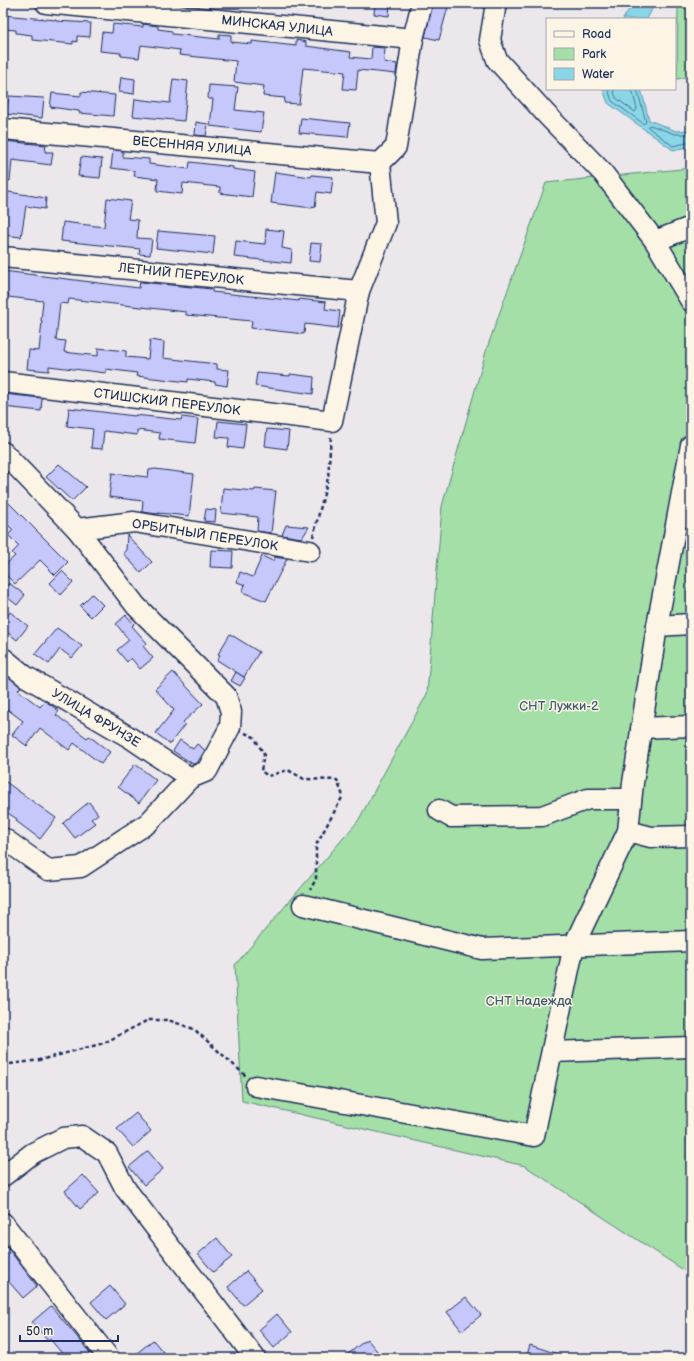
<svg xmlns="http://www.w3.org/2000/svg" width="694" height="1361" viewBox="0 0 694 1361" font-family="'Balsamiq Sans',sans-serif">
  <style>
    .green { fill: #a3dfa6; stroke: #5f8782 }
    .water { fill: #89d7e6; stroke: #5d94b0 }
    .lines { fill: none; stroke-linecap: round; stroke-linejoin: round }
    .shore { stroke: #477294; stroke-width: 1 }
    .building { fill: #c6c7fa; stroke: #1b2f5e }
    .minor-casing { stroke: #1b2f5e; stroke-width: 23 }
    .path { stroke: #1b2f5e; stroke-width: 2.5; stroke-dasharray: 4 3; stroke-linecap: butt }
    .minor { stroke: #fcf5e5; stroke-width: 20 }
    .labels { text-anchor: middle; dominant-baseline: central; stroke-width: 3; stroke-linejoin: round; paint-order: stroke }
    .street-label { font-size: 13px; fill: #1b2f5e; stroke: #fcf5e5 }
    .park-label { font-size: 13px; fill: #3d5b70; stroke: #fcf5e5 }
  </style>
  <rect width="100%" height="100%" fill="#ece7eb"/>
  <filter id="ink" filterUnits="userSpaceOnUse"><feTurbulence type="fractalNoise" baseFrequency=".025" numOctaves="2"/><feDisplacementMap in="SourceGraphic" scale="8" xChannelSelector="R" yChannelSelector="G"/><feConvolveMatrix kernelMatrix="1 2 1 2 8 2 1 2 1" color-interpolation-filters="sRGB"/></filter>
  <g filter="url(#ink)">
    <g class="green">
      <polygon points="678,3 691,3 691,76 677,79"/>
      <polygon points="691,168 691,1275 525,1166 242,1101 235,965 358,821 427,694 442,506 487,348 546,183"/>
    </g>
    <g class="water">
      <polygon points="633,3 655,3 647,19 623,19"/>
      <polygon points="603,89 641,89 649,120 676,131 691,130 691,146 673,150 608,103"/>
    </g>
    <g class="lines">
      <g class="shore">
        <polyline points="608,89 612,101 644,124 646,122 637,89"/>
        <polyline points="613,89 616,98 635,112 637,109 632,89"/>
        <polyline points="691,134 675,134 650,125 648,126 649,128 673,146 691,142"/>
      </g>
    </g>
    <g class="building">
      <polygon points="375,3 390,3 389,16 374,14"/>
      <polygon points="433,3 449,3 439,40 425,37"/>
      <polygon points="3,15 56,20 56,21 91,23 90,37 77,36 77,42 73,41 73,44 32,40 32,35 16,33 16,30 3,29"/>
      <polygon points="113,24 143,27 143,24 158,26 158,29 172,31 172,34 219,39 219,34 231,35 231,42 252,44 252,41 296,46 296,40 306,42 306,46 351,52 350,57 371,59 372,47 385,48 384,62 397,64 396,74 358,70 356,90 343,89 345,72 303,68 299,104 284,103 285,98 263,96 264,86 234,82 236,61 179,55 180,50 141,45 139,58 121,56 121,53 100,51 102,32 112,33"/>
      <polygon points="121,77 135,79 134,94 119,92"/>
      <polygon points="173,79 188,81 184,121 133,116 135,99 170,103"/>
      <polygon points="209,85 238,87 235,110 264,113 261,132 210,126 213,99 208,99"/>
      <polygon points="81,92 115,95 113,116 79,113 79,111 50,107 52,93 81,96"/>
      <polygon points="9,96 44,98 42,118 6,114"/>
      <polygon points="301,118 350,123 348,137 299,133"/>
      <polygon points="196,122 208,124 206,136 195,135"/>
      <polygon points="3,141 46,145 45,152 53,152 51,165 12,160 10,181 3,180"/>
      <polygon points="113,150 123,151 123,157 149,159 149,164 189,169 190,162 233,167 233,169 255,172 252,197 220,193 220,187 183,183 182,194 157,191 158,179 134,176 135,171 111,168"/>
      <polygon points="81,157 102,159 100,178 78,176"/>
      <polygon points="275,172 311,177 312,175 333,177 331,194 317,192 315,207 312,206 312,208 271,203"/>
      <polygon points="3,191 46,198 45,209 26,206 21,237 3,235 6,215 3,214"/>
      <polygon points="107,198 131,201 128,219 138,220 137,238 152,239 150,255 139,254 140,249 61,241 63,222 104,227"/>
      <polygon points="266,229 284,231 282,248 292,250 291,263 234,257 236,241 265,244"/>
      <polygon points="158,231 215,236 213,254 156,248"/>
      <polygon points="311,243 322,244 320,262 309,261"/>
      <polygon points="3,271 139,288 140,282 212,289 212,292 299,301 299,299 326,302 325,309 340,311 338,328 305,324 304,334 251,328 252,321 186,315 186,312 69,299 68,304 60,303 56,340 66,341 64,352 98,356 98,348 126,351 126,357 148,359 150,340 164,342 163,358 217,364 217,369 229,370 227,386 215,384 215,382 188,379 188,382 136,376 137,373 106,369 106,373 49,366 49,371 27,369 29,350 39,351 42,321 41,321 43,301 8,297 9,294 3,293"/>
      <polygon points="257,373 290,376 290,374 314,377 313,394 255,386"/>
      <polygon points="3,394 42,398 41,411 3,407"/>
      <polygon points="69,408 135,416 135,415 181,420 182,417 198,419 195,443 159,439 160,433 137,430 137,435 104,431 102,449 91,448 93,429 67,426"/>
      <polygon points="218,421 246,424 243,449 228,447 229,438 216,437"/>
      <polygon points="267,429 289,431 287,449 265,446"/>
      <polygon points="59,464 86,487 72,501 46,477"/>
      <polygon points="155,469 194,474 189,516 158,513 158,514 142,512 143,501 109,497 112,473 148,477 149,470"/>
      <polygon points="223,488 254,491 255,489 276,491 271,533 257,531 258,517 221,513"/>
      <polygon points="3,497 68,562 55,575 40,560 15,584 3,572 3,567 15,556 12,553 19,546 8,535 13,530 3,520"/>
      <polygon points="206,509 216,510 215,522 204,521"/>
      <polygon points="286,525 309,527 302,538 282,535"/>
      <polygon points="127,535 152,562 141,573 123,553 126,550"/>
      <polygon points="211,550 233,551 232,568 210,567"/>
      <polygon points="262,556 273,561 274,557 287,559 266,601 242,592 245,585 237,582 240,572 253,577"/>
      <polygon points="62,571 73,582 61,595 50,583"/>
      <polygon points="9,583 25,595 17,605 3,594 3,591"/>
      <polygon points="92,594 103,605 91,617 80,606"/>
      <polygon points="10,612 28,626 17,640 3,629 3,620"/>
      <polygon points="126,615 134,624 132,626 147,643 143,646 153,658 140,669 131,658 127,662 117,650 129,640 116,624"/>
      <polygon points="57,628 82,646 72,658 60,649 49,664 35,654"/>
      <polygon points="230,634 259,652 244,677 217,660 220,655 218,654"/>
      <polygon points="173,672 203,704 183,722 185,724 170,744 156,733 174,710 155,689"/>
      <polygon points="236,672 245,678 240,686 231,681"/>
      <polygon points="5,674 21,687 18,690 40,707 45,701 48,703 59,711 56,715 87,738 89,736 110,752 101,764 74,743 69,750 40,728 27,746 12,735 23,721 3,706 3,677"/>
      <polygon points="180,740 193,749 197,744 205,750 197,763 193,764 173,751"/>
      <polygon points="135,764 156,780 139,803 118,787"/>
      <polygon points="3,780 56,818 40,839 16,821 17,819 3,810"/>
      <polygon points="89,802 98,814 91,819 95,823 75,838 63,823"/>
      <polygon points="136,1113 151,1131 133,1147 117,1129"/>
      <polygon points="148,1151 163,1169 144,1185 129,1167"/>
      <polygon points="83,1175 99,1193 80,1209 65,1191"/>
      <polygon points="217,1238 232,1257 213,1272 198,1254"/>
      <polygon points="3,1242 37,1286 23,1298 3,1275"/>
      <polygon points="246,1271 262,1289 243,1305 228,1287"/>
      <polygon points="110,1286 125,1304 106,1320 91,1302"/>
      <polygon points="466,1297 481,1315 462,1331 447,1312"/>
      <polygon points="51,1306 78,1338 94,1358 66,1358 49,1338 47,1340 32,1322"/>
      <polygon points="277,1314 292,1332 274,1348 259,1330"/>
      <polygon points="367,1339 383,1358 343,1358"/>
      <polygon points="153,1340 168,1358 131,1358"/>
      <polygon points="530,1345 564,1356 564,1358 526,1358"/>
    </g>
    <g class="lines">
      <defs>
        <g id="minor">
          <polyline points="46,3 413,39"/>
          <polyline points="496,3 490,40 497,60 546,114 603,173 655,241 691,301"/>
          <polyline points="3,129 380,163"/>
          <polyline points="655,241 691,227"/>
          <polyline points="3,257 359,291"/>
          <polyline points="3,382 332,421 359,291 386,223 380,163 396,147 413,39 422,3"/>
          <polyline points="3,452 77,529 136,606 226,696 231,712 230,727 207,771 190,778 148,823 81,867 48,870 3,838"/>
          <polyline points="77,529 134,522 310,551"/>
          <polyline points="657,626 691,624"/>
          <polyline points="3,658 25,676 129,737 190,778"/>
          <polyline points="641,728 691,726"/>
          <polyline points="439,810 451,817 542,816 588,799 631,799"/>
          <polyline points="628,831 651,837 691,836"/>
          <polyline points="303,905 482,949 691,941"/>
          <polyline points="552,1052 691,1047"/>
          <polyline points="256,1086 534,1136 574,945 628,831 633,783 657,626 691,445"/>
          <polyline points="3,1176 33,1153 63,1138 82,1136 107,1153 125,1188 255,1358"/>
          <polyline points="3,1223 109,1358"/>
        </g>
      </defs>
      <use href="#minor" class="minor-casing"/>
      <g class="path">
        <polyline points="313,537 328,478 331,436"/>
        <polyline points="245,733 254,737 264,754 261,771 268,776 288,770 304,779 337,780 343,796 316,845 316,879 310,890"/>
        <polyline points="3,1065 40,1060 104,1043 148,1020 168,1020 194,1029 246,1076"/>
      </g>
      <use href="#minor" class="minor"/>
    </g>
  </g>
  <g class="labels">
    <g class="street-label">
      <text transform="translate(277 26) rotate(6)">МИНСКАЯ УЛИЦА</text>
      <text transform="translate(192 146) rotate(5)">ВЕСЕННЯЯ УЛИЦА</text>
      <text transform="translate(181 274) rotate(6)">ЛЕТНИЙ ПЕРЕУЛОК</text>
      <text transform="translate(167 402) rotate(7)">СТИШСКИЙ ПЕРЕУЛОК</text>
      <text transform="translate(205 535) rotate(9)">ОРБИТНЫЙ ПЕРЕУЛОК</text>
      <text transform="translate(96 718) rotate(31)">УЛИЦА ФРУНЗЕ</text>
    </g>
    <g class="park-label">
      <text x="559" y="706">СНТ Лужки-2</text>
      <text x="529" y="1001">СНТ Надежда</text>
    </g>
  </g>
  <rect width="694" height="1361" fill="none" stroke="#fcf5e5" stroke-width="16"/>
  <rect x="8" y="8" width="678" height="1345" fill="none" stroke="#1b2f5e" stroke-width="1.5" filter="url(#ink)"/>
  <rect x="546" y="18" width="130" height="72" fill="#fcf5e5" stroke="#a2a6af"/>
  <rect x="554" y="31" width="20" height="6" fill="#fcf5e5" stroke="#a2a6af"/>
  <text x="582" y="38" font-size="12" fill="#1b2f5e">Road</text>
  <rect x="554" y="48" width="20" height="12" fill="#a3dfa6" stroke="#a2a6af"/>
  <text x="582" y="58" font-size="12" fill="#1b2f5e">Park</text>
  <rect x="554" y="68" width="20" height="12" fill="#89d7e6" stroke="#a2a6af"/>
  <text x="582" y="78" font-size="12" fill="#1b2f5e">Water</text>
  <path d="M20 1335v6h98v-6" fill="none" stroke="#1b2f5e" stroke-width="2"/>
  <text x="26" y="1335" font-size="12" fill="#1b2f5e" stroke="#fcf5e5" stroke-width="3" paint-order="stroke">50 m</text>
</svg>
